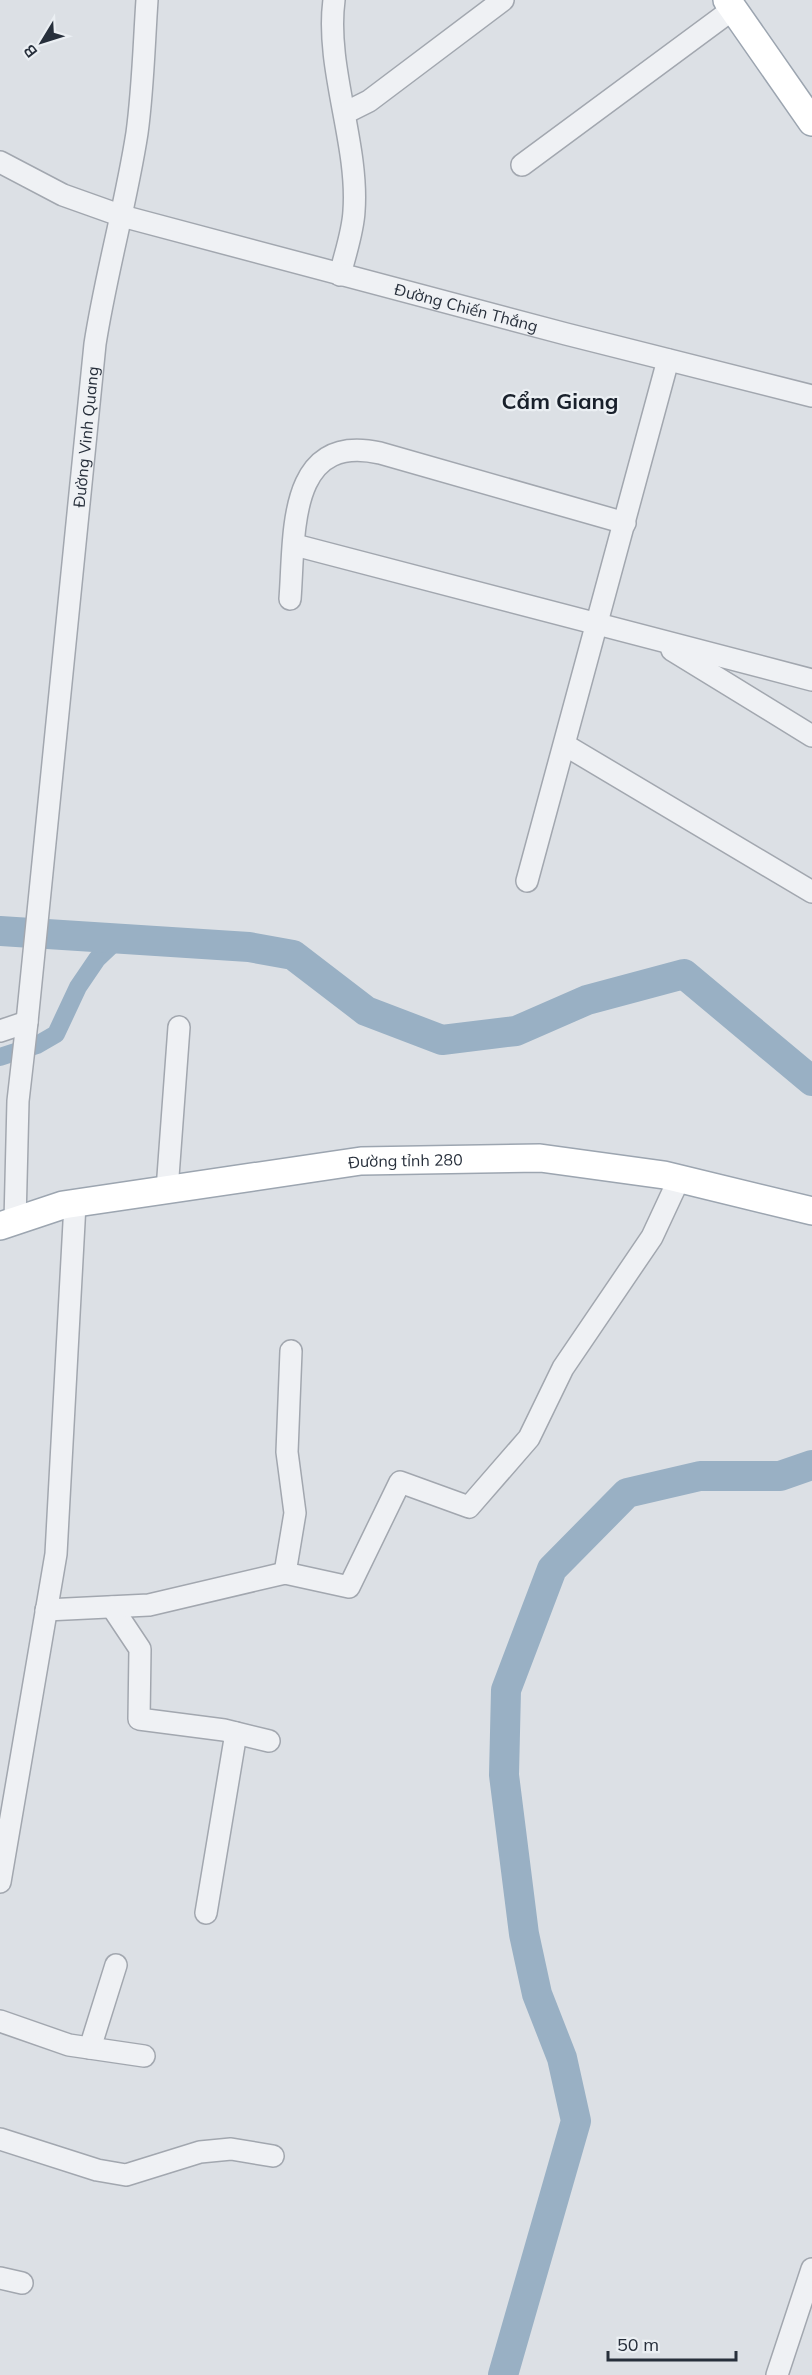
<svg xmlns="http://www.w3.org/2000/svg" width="812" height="2375" viewBox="0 0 812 2375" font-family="Mulish,sans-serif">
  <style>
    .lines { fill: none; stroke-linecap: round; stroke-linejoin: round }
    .canal { stroke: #99b0c4; stroke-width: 18 }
    .river { stroke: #99b0c4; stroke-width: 30 }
    .minor-casing { stroke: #a2a7af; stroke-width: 24 }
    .major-casing { stroke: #9ca5b0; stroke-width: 30 }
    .minor { stroke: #eff1f4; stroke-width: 21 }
    .major { stroke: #fff; stroke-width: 27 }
    .labels { text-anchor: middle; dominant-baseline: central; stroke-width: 4.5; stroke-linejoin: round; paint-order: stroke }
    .street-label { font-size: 16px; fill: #272f3b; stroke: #ebeff3 }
    .district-label { font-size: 22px; font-weight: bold; fill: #19202b; stroke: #ebeff3 }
  </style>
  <rect width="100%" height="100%" fill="#dce0e5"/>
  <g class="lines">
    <polyline class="canal" points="0,1057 37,1045 56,1034 78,987 97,959 118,939"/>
    <g class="river">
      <polyline points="0,931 249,947 293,955 366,1011 442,1040 516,1031 587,1000 684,974 812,1081"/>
      <polyline points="503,2375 576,2121 562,2058 537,1994 524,1934 504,1775 506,1690 552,1569 627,1493 700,1476 780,1476 812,1465"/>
    </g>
    <defs>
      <g id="minor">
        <path d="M334,0C325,67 359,144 354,211C353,232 345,254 340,275"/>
        <polyline points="345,113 369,101 503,0"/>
        <path id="s1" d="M0,162L63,195L122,216L566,334L812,396"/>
        <polyline points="522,165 733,9"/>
        <polyline points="295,545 812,680"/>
        <path d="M290,599C295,536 286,432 380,453L625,523"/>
        <polyline points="672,650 812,736"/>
        <polyline points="565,745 812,892"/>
        <polyline points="527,881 668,360"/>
        <path id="s2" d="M27,1022L95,344C106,273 126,204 137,133C143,89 144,44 147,0"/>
        <polyline points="0,1031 27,1022 18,1101 15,1221"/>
        <polyline points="167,1190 179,1027"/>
        <polyline points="285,1573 295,1513 287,1452 291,1351"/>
        <polyline points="112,1607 140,1649 139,1719 224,1730 269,1741"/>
        <polyline points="46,1610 149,1605 285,1573 349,1587 400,1482 469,1507 529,1438 563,1368 652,1237 679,1179"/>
        <polyline points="0,1882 56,1554 75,1204"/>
        <polyline points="206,1913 236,1733"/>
        <polyline points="0,2021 69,2045 144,2056"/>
        <polyline points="90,2048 116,1965"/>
        <polyline points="0,2139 97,2170 126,2175 200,2152 231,2149 273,2156"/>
        <polyline points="0,2278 22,2283"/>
        <polyline points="777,2375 812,2269"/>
      </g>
      <g id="major">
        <polyline points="727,0 812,122"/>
        <path id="s3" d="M0,1226L63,1205L361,1161L540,1158L664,1175L812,1211"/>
      </g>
    </defs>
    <use href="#minor" class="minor-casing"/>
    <use href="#major" class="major-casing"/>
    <use href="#minor" class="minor"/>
    <use href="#major" class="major"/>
  </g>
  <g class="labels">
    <g class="street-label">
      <text stroke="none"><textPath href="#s1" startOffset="490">Đường Chiến Thắng</textPath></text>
      <text stroke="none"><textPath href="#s2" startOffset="588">Đường Vinh Quang</textPath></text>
      <text stroke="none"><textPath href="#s3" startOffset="412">Đường tỉnh 280</textPath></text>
    </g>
    <g class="district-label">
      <text x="560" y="401">Cẩm Giang</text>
    </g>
  </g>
  <g transform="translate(42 42) rotate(232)" stroke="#ebeff3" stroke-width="4.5" paint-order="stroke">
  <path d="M0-4.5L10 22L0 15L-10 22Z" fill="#272f3b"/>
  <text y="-9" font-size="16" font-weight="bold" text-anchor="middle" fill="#272f3b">B</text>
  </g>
  <path d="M608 2351v9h128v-9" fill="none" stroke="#272f3b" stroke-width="3"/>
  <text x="617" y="2351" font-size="18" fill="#272f3b" stroke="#ebeff3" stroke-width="4.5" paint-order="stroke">50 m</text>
</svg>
